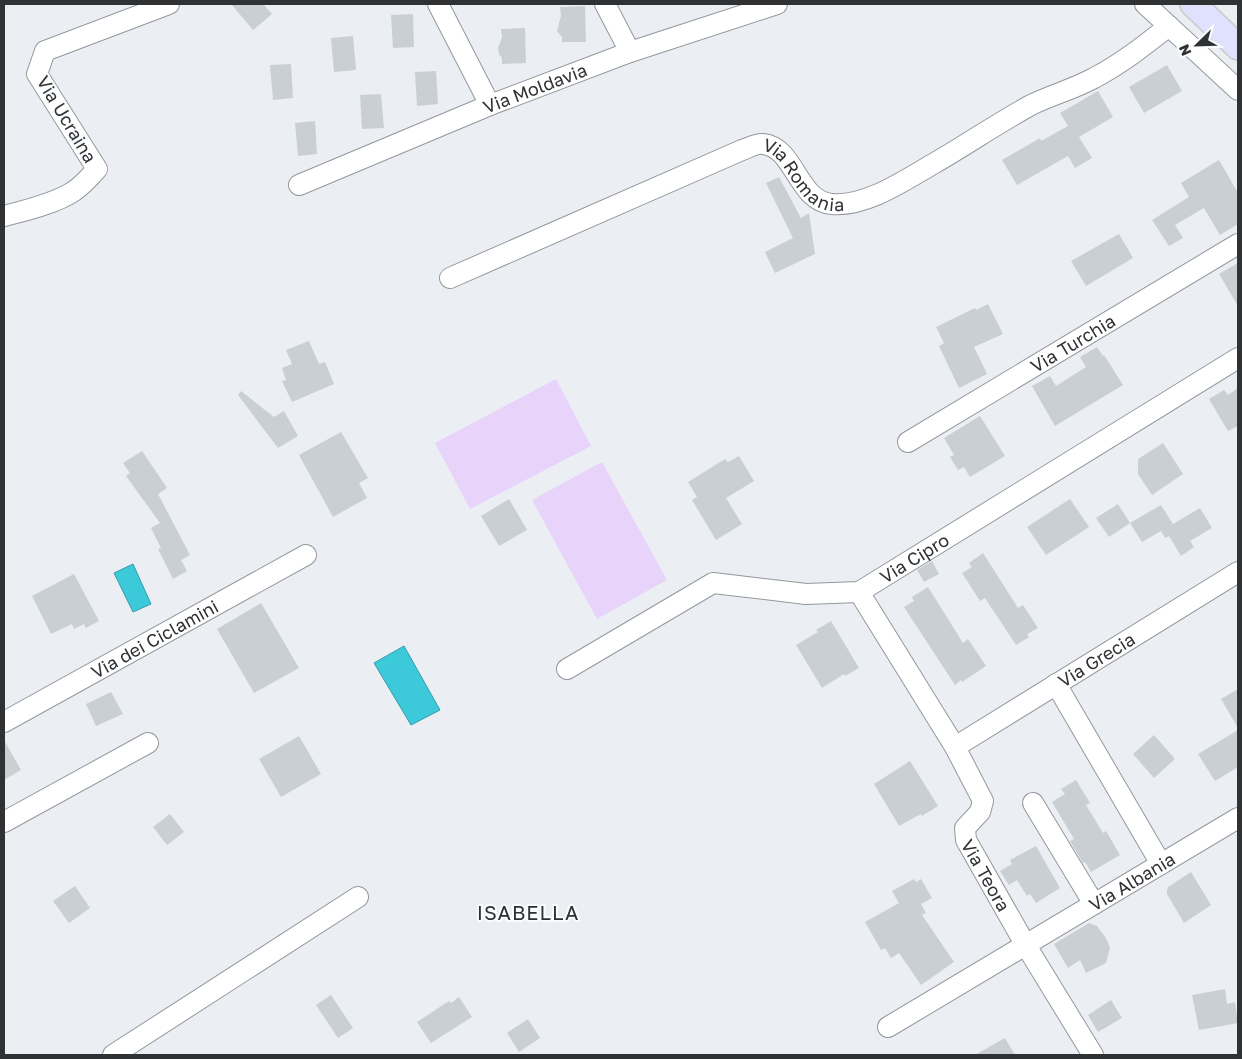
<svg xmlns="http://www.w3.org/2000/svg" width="1242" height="1059" viewBox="0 0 1242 1059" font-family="'Golos Text',sans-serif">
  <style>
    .green { fill: #e8d3fb }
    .water { fill: #3ccada; stroke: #389ca8 }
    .building { fill: #cacfd3 }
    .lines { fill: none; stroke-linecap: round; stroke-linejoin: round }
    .minor-casing { stroke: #94979c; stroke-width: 22 }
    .major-casing { stroke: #c9c9ca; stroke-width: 28 }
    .minor { stroke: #fff; stroke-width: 20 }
    .major { stroke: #e0e1fd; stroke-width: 25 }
    .labels { text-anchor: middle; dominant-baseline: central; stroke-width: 4; stroke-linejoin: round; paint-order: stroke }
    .street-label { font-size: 18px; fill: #303133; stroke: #fbfcfe }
    .quarter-label { font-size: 20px; letter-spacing: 1px; fill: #2c2f33; stroke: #fbfcfe }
  </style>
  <rect width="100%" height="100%" fill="#ebeff4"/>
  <g class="green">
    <polygon points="556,379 591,446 470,509 435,443"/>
    <polygon points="602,462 667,580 597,619 532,500"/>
  </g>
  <g class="water">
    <polygon points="133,564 151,604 133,612 114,573"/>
    <polygon points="404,646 440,710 411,725 374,663"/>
  </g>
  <g class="building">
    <polygon points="231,4 263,4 272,14 253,30"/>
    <polygon points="585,6 586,42 562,42 562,37 557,31 561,16 560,7"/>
    <polygon points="413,14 414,47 393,48 391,15"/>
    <polygon points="525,28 526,63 502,64 502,58 499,54 498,48 502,37 501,29"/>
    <polygon points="353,36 356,70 334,72 331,38"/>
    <polygon points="291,64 293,98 273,100 270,65"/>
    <polygon points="1167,65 1182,91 1144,113 1129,87"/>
    <polygon points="436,71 438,104 417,106 415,72"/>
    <polygon points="1098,91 1113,117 1079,137 1092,158 1075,168 1068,156 1017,185 1002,160 1040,138 1041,141 1068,126 1060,113"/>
    <polygon points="381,94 384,128 362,129 360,95"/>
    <polygon points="315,121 317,154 298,156 295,123"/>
    <polygon points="1219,160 1238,193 1238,224 1220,235 1204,208 1175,225 1183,238 1169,246 1152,220 1189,197 1181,183"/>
    <polygon points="779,177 801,218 809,213 815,254 775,273 765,252 793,238 766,183"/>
    <polygon points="1119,234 1133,258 1086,286 1071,261"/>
    <polygon points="1238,263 1238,306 1219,274"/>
    <polygon points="988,304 1003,334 974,347 987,374 959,388 939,346 944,343 936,327 975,308 976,310"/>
    <polygon points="309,341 319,364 325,362 334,384 292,402 282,381 286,380 282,368 292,364 286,350"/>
    <polygon points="1097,347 1103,356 1104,355 1123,385 1055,426 1032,386 1050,376 1056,386 1086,367 1080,357"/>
    <polygon points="1238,388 1238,426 1228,431 1209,399 1224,390 1228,395"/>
    <polygon points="241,391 274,417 284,411 298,436 278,448 238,395"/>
    <polygon points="980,416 1005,456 970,477 964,467 958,470 950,457 954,455 944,438"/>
    <polygon points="341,432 368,478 359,483 367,498 333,517 299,455"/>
    <polygon points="1163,443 1183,474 1152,495 1138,474 1138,459"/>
    <polygon points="142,451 167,488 158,494 190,555 181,560 187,571 173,579 158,549 161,548 151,528 160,523 126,476 130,473 123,463"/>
    <polygon points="739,456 754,481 726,498 742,524 716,540 692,500 697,497 688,482 725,459 728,462"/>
    <polygon points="509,499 527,530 499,546 481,516"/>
    <polygon points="1070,499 1089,527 1046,555 1027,527"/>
    <polygon points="1118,504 1130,523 1109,537 1096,518"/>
    <polygon points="1161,505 1173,524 1200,508 1212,528 1190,541 1194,547 1181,556 1169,536 1165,538 1161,531 1142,542 1130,523"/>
    <polygon points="983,553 1018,608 1023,605 1038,628 1027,634 1029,637 1016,645 985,598 980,601 962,573 972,567 969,563"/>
    <polygon points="932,561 939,574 924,582 917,570"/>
    <polygon points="74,574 99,621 86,628 84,624 74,629 72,624 51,634 32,596"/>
    <polygon points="928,587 963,643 968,639 986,666 962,682 961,680 955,685 904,607 914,601 912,597"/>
    <polygon points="261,603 299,668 254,693 217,629"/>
    <polygon points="831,621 859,668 845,676 844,674 822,688 796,645 818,632 816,630"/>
    <polygon points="1238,689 1238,728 1221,699"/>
    <polygon points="111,692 123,714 96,726 86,704"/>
    <polygon points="1238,730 1238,767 1215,781 1198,754"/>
    <polygon points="1154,735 1175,759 1154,778 1133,754"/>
    <polygon points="299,736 321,774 281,797 259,759"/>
    <polygon points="4,740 21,770 4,780"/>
    <polygon points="910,761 938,806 922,816 921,814 899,826 874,784"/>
    <polygon points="1076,780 1090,803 1086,805 1103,833 1106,831 1120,855 1091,872 1085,862 1083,863 1070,841 1074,839 1052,802 1065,794 1061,789"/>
    <polygon points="170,814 184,832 167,845 153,827"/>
    <polygon points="1036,846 1060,888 1036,903 1030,894 1027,896 1017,880 1009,885 1000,871 1012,864 1010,860"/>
    <polygon points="1191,872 1211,905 1184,923 1167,894 1167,891 1168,887"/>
    <polygon points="914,879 916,882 921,879 932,898 921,904 926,913 922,915 954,962 921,985 899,953 891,958 885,948 881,950 865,922 899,903 892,891"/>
    <polygon points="75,886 90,908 69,923 53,901"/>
    <polygon points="1089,923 1097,926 1106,938 1110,948 1106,963 1086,973 1080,960 1068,968 1054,944"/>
    <polygon points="1225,989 1227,1004 1235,1002 1238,1023 1199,1030 1192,995"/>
    <polygon points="331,995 353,1028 338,1038 316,1005"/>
    <polygon points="459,997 472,1017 431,1043 417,1022 449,1001 451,1003"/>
    <polygon points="1111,1000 1122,1018 1098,1032 1088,1015"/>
    <polygon points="528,1019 540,1038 519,1052 507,1033"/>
    <polygon points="1005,1038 1015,1055 975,1055"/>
  </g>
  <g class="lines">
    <defs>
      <g id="minor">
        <polyline points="438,4 490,105"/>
        <polyline points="605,4 630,52"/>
        <polyline points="1145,4 1238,90"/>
        <path id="s1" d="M299,185L490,105L630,52L777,4"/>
        <path d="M4,216C24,211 57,203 74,191C83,185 90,177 97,169L37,74L45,51L169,4"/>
        <path id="s2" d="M450,278L742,150C748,148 757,143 763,144C795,147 797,201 832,204C866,207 905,180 933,164C966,145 998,123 1031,105C1051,95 1074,89 1094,78C1121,64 1145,45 1169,26"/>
        <path id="s3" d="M908,442L1238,244"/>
        <path id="s4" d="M859,592L955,747L983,801L980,812L965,828L966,840L1025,944L1093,1055"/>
        <path id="s5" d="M567,669L713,583L806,594L859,592L1238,358"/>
        <polyline points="1056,684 1161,864"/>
        <path id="s6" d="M4,722L306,555"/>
        <path id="s7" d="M955,747L1238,572"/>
        <polyline points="1033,803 1094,904"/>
        <polyline points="4,822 148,743"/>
        <path id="s8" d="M888,1027L1238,818"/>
        <polyline points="113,1055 358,897"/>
      </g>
      <polyline id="major" points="1193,4 1238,47"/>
    </defs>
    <use href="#minor" class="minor-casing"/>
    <use href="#major" class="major-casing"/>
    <use href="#minor" class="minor"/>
    <use href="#major" class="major"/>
  </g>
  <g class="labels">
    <g class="street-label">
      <text stroke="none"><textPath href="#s1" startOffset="255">Via Moldavia</textPath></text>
      <text transform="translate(67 119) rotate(59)">Via Ucraina</text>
      <text stroke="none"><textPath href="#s2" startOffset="395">Via Romania</textPath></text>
      <text stroke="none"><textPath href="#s3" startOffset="192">Via Turchia</textPath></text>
      <text stroke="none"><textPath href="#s5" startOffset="381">Via Cipro</textPath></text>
      <text stroke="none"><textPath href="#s6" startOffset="172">Via dei Ciclamini</textPath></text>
      <text stroke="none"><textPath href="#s7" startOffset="166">Via Grecia</textPath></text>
      <text stroke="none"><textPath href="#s4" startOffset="329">Via Teora</textPath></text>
      <text stroke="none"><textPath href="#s8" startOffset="284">Via Albania</textPath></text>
    </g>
    <g class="quarter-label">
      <text x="528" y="912">ISABELLA</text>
    </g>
  </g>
  <rect width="1242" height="1059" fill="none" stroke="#303133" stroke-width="10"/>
  <g transform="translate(1197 45) rotate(247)" stroke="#fbfcfe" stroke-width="4" paint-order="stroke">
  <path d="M0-4L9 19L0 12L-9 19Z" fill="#303133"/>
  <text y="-8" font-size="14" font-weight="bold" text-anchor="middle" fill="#303133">N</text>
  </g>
</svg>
